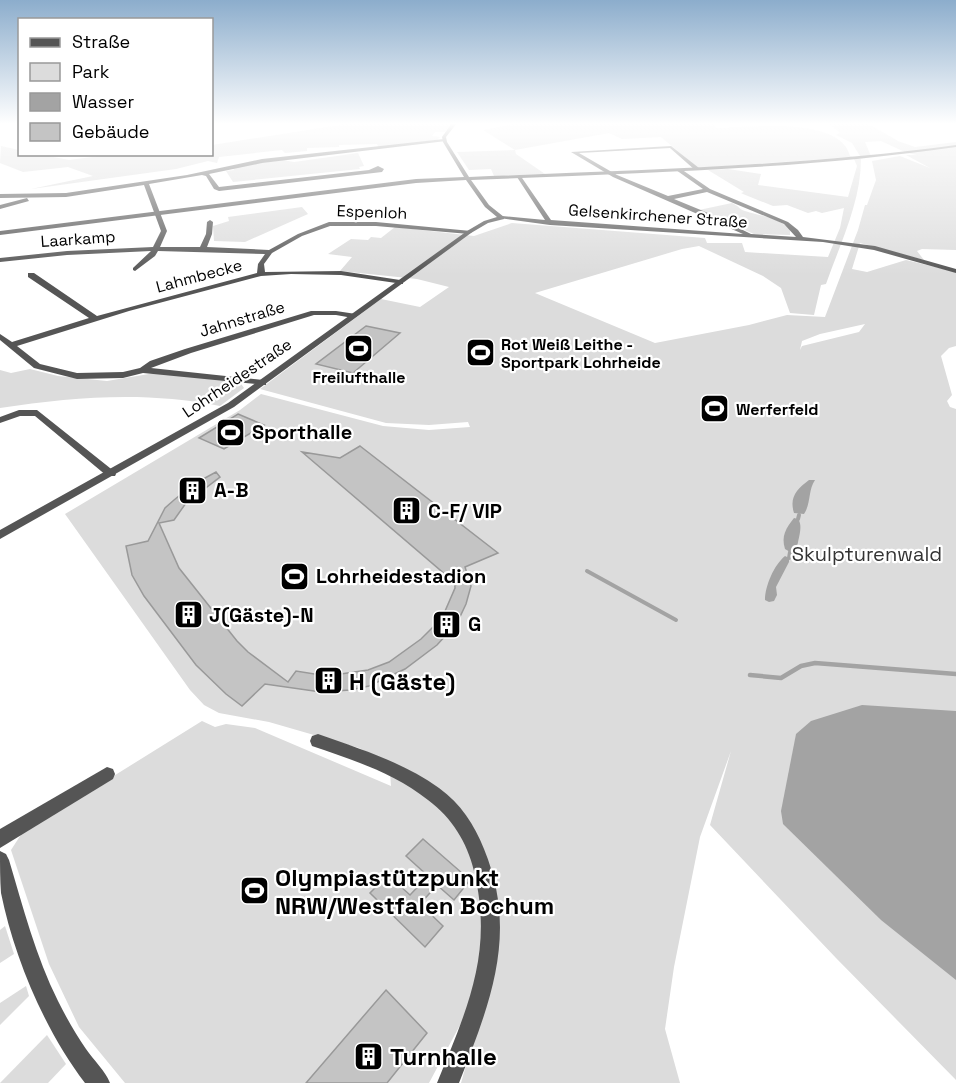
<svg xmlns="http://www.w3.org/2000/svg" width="956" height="1083" viewBox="0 0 956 1083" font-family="'Space Grotesk',sans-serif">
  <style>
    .green { fill: #dcdcdc; fill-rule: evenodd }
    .water { fill: #a3a3a3 }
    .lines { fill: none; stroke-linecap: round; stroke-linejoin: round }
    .stream-far1 { stroke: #a3a3a3; stroke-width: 4 }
    .stream { stroke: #a3a3a3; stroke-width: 4.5 }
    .building { fill: #c4c4c4; stroke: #999; stroke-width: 1.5 }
    .minor { fill: #555; fill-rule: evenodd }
    .tertiary { fill: #555; fill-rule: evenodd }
    .labels { text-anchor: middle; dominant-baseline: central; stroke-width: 4.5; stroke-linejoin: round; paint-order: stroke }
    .far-street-label { font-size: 16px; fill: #000; stroke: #fff }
    .far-poi-label { font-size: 16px; font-weight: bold; fill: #000; stroke: #fff; text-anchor: start }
    .poi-label { font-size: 20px; font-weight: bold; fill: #000; stroke: #fff; text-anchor: start }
    .park-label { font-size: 20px; fill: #333; stroke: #fff }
    .near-poi-label { font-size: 24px; font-weight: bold; fill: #000; stroke: #fff; text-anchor: start }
  </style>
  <rect width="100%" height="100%" fill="#fff"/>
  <g class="green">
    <polygon points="352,123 467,123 452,124 445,132 435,132 432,136 440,137 437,140 379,148 377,144 339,145 339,147 307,148 307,151 285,153 282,150 219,157 217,163 208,161 176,169 31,189 93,176 68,167 23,172 0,163 1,146 19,150 20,154 43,155 69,160 116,154 212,154 212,145"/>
    <path d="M519,123H711L717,128C749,127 840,116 850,156L853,157L698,168L661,137L622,139L609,133L515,150L483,130Z"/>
    <path d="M829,123H867L898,141L915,147L956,142V250L922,249L917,251L924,260L860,243L852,269L867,272L906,260L956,272V346L949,348L941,356L952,395L947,401L950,407L956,409V1080L836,958L710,825L731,751L700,837L674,967L665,1029L680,1083H461L484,1003L481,848L392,764L359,748L269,722L219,713L204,705L190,690L65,514L240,410L261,394L383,426L429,430L470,427L468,422L429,425L386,423L260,389L381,299L420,307L449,287L417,279L340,271L352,257L328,254L351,239L368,240L371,237L381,238L395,227L474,236L512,223L705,238L707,243H742L745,252L828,257L840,228L844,208L822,213L816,211L808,213L787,205L773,206L743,194L741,193L744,192L708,170L728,169L761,174L758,185L848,197L857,166L854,159H861C861,202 840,244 826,284L821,285L814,315L790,313L781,288L763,276L699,246L682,249L535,293L655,343L749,325L787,315L825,317L858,230L865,205H867L876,180L872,161L900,156L930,168L906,155H917L907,153L881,141L865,142L871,156H860L852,143L836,135L840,133ZM865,324L859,332L802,346L800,350L802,341L820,334Z"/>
    <polygon points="515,150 516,154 545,174 494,176 491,169 469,170 457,152"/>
    <polygon points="358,153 364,166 359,167 360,169 233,182 226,171 234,170 232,167 283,160 294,162"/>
    <path d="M732,203C741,207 738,209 745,211C761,216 776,217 790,229V235L754,234L699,210Z"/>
    <polygon points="302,207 308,214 245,242 214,241 213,226 229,221 228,217"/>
    <path d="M30,369L58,376L107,381L155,373L239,381L244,388L220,406C144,391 75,397 0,408V370L11,373Z"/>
    <polygon points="202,721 215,727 226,724 255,728 391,786 390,772 430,795 465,833 488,903 475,997 429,1083 125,1083 79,1027 49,964 11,850 22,833"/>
    <polygon points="5,926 14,954 0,963 0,930"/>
    <polygon points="26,986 29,996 0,1025 0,1003"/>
    <polygon points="47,1035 66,1064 48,1083 0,1083"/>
  </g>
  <g class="water">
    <path d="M809,480H815C808,490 811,504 804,514L794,513C789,497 797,489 809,480Z"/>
    <path d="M794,518L798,519C804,527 797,540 797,551L790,552L785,549C781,536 786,528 794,518Z"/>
    <path d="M785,556L789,558V562L776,587L777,595L774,601L769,602L765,600C765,586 774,565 785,556Z"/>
    <polygon points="862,705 956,711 956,980 881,920 783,824 781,811 796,734 811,721"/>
  </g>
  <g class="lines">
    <g class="stream-far1">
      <polyline points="798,519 799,515"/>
      <polyline points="789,558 790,552"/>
      <polyline points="587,571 676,620"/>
    </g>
    <polyline class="stream" points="750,675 781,678 801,666 815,663 956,674"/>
  </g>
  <g class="building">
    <polygon points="366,326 400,333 353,373 316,364"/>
    <polygon points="238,414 264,425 224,449 199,438"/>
    <polygon points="360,446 498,553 465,567 471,586 466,604 457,623 437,645 405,669 369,686 350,690 321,692 265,684 242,706 226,694 196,665 144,596 132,575 126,546 148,541 165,508 174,500 194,484 216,472 220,477 186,503 174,520 159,523 179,568 237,641 248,652 288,682 296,671 327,676 368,670 389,662 421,639 442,618 455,588 454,571 446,575 302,452 340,458"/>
    <polygon points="423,839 470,880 454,900 437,885 420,904 443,926 425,947 370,893 388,875 410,895 428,876 406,856"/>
    <polygon points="386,990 427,1033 387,1083 306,1083"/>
  </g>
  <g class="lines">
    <g class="minor">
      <polygon points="444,139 446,141 262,163 209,174 219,187 369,170 378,166 384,169 382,172 219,191 214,189 206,176 202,175 149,184 167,231 160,247 200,247 206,234 207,222 210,220 213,222 212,234 207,247 269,250 298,234 329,222 376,222 471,231 472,232 469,234 376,226 330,226 302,236 272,253 264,264 265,272 341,271 400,280 403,280 403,284 341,275 291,274 261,276 129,311 17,346 40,364 77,373 123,372 140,368 150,361 185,349 311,311 336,311 356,314 357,316 353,318 336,315 314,315 191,353 151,368 263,380 266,381 266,385 143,373 123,378 77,379 34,368 0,340 0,334 12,342 89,318 28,277 28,273 34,273 97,316 257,273 258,264 265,254 158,251 155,256 135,271 133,270 133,268 151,251 67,255 0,262 0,258 67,251 153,247 161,231 144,185 66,197 0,198 0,194 66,193 187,175 262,159"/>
      <path d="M671,146L699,168V170H695L670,148L579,153L617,175L668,196L703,189L676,170L681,169L710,189L788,222L798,230L803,237L875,246L956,269V273L874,250L823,242L550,225L499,218L502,216L545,220L517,177L520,175L551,220L743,234L613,177L571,152ZM707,192L784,224L796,237L751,234L708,213L674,199Z"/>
      <polygon points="27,198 29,201 0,209 0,205"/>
      <polygon points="37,410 115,472 116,474 115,476 107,476 35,416 20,416 0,423 0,417 19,410"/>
      <path d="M318,734C360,749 403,762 439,788C461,804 474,824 484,849C519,934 490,1003 459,1083H437C467,1009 494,953 474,871C467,842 452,818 428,800C394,773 353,760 312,746L310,741L312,736Z"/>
      <polygon points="107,767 113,769 115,774 113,779 0,848 0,829"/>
      <path d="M0,851L6,854L9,860C23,907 36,957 58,1001C66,1017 75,1033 86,1049C94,1061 105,1070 110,1083H85C45,1031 14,957 1,893C0,880 0,865 0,851Z"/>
    </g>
    <path class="tertiary" d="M452,123H457L446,137L447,142L469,177C632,170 795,167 956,145V147C796,170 633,173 471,180L489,205L504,217V219L488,223L471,233L234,407L0,539V530L228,403L467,231L484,221L497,217L485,207L466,180L416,183L0,235V231L416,179L464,177L443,142L442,137Z"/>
  </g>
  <linearGradient id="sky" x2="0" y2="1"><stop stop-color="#8cadcc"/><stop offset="0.45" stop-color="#fff"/><stop offset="1" stop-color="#fff" stop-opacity="0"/></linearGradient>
  <rect width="956" height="275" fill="url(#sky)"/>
  <defs>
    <symbol id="stadium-square" viewBox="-11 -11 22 22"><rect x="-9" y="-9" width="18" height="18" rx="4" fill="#000" stroke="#fff"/><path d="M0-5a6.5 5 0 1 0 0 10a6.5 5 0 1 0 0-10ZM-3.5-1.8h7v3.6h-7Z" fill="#fff"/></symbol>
    <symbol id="building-square" viewBox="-11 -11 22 22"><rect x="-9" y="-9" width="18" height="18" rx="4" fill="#000" stroke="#fff"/><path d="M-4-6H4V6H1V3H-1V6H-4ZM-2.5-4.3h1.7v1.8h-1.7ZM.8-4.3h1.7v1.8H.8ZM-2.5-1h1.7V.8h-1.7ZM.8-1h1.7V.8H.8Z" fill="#fff"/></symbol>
  </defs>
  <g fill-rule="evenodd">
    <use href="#stadium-square" x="342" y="332" width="33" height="33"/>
    <use href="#stadium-square" x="464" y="336" width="33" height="33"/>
    <use href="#stadium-square" x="698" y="392" width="33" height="33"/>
    <use href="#stadium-square" x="214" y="416" width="33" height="33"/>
    <use href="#building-square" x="176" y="474" width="33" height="33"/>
    <use href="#building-square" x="390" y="494" width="33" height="33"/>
    <use href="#stadium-square" x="278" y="560" width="33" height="33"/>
    <use href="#building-square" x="172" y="598" width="33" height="33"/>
    <use href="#building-square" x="430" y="608" width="33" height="33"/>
    <use href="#building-square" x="312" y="664" width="33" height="33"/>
    <use href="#stadium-square" x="238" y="874" width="33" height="33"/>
    <use href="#building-square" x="352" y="1040" width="33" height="33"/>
  </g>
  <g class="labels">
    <g class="far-street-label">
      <text transform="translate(372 212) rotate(2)">Espenloh</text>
      <text transform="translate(658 216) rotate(4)">Gelsenkirchener Straße</text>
      <text transform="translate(78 239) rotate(-4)">Laarkamp</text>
      <text transform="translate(199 276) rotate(-15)">Lahmbecke</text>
      <text transform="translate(242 319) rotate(-17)">Jahnstraße</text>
      <text transform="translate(237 378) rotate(-34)">Lohrheidestraße</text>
    </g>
    <g class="far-poi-label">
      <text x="501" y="344">Rot Weiß Leithe -<tspan x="501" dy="18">Sportpark Lohrheide</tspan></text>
      <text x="359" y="377" text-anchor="middle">Freilufthalle</text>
      <text x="736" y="409">Werferfeld</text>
    </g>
    <g class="poi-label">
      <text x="252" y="432">Sporthalle</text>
      <text x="214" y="490">A-B</text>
      <text x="428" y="511">C-F/ VIP</text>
      <text x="316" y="576">Lohrheidestadion</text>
      <text x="209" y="615">J(Gäste)-N</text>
      <text x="468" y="624">G</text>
    </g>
    <g class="park-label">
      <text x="867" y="554">Skulpturenwald</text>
    </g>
    <g class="near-poi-label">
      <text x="349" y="681">H (Gäste)</text>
      <text x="275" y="877">Olympiastützpunkt<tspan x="275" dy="28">NRW/Westfalen Bochum</tspan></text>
      <text x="390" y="1056">Turnhalle</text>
    </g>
  </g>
  <rect x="18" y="18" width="195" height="138" fill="#ffffff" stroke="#999999" stroke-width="1.5"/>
  <rect x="30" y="38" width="30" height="9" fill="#555555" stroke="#999999" stroke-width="1.5"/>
  <text x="72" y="48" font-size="18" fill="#000000">Straße</text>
  <rect x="30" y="63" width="30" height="18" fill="#dcdcdc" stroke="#999999" stroke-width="1.5"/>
  <text x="72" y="78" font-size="18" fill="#000000">Park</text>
  <rect x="30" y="93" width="30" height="18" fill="#a3a3a3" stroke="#999999" stroke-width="1.5"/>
  <text x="72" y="108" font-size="18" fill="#000000">Wasser</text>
  <rect x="30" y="123" width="30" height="18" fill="#c4c4c4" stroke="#999999" stroke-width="1.5"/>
  <text x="72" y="138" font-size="18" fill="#000000">Gebäude</text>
</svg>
